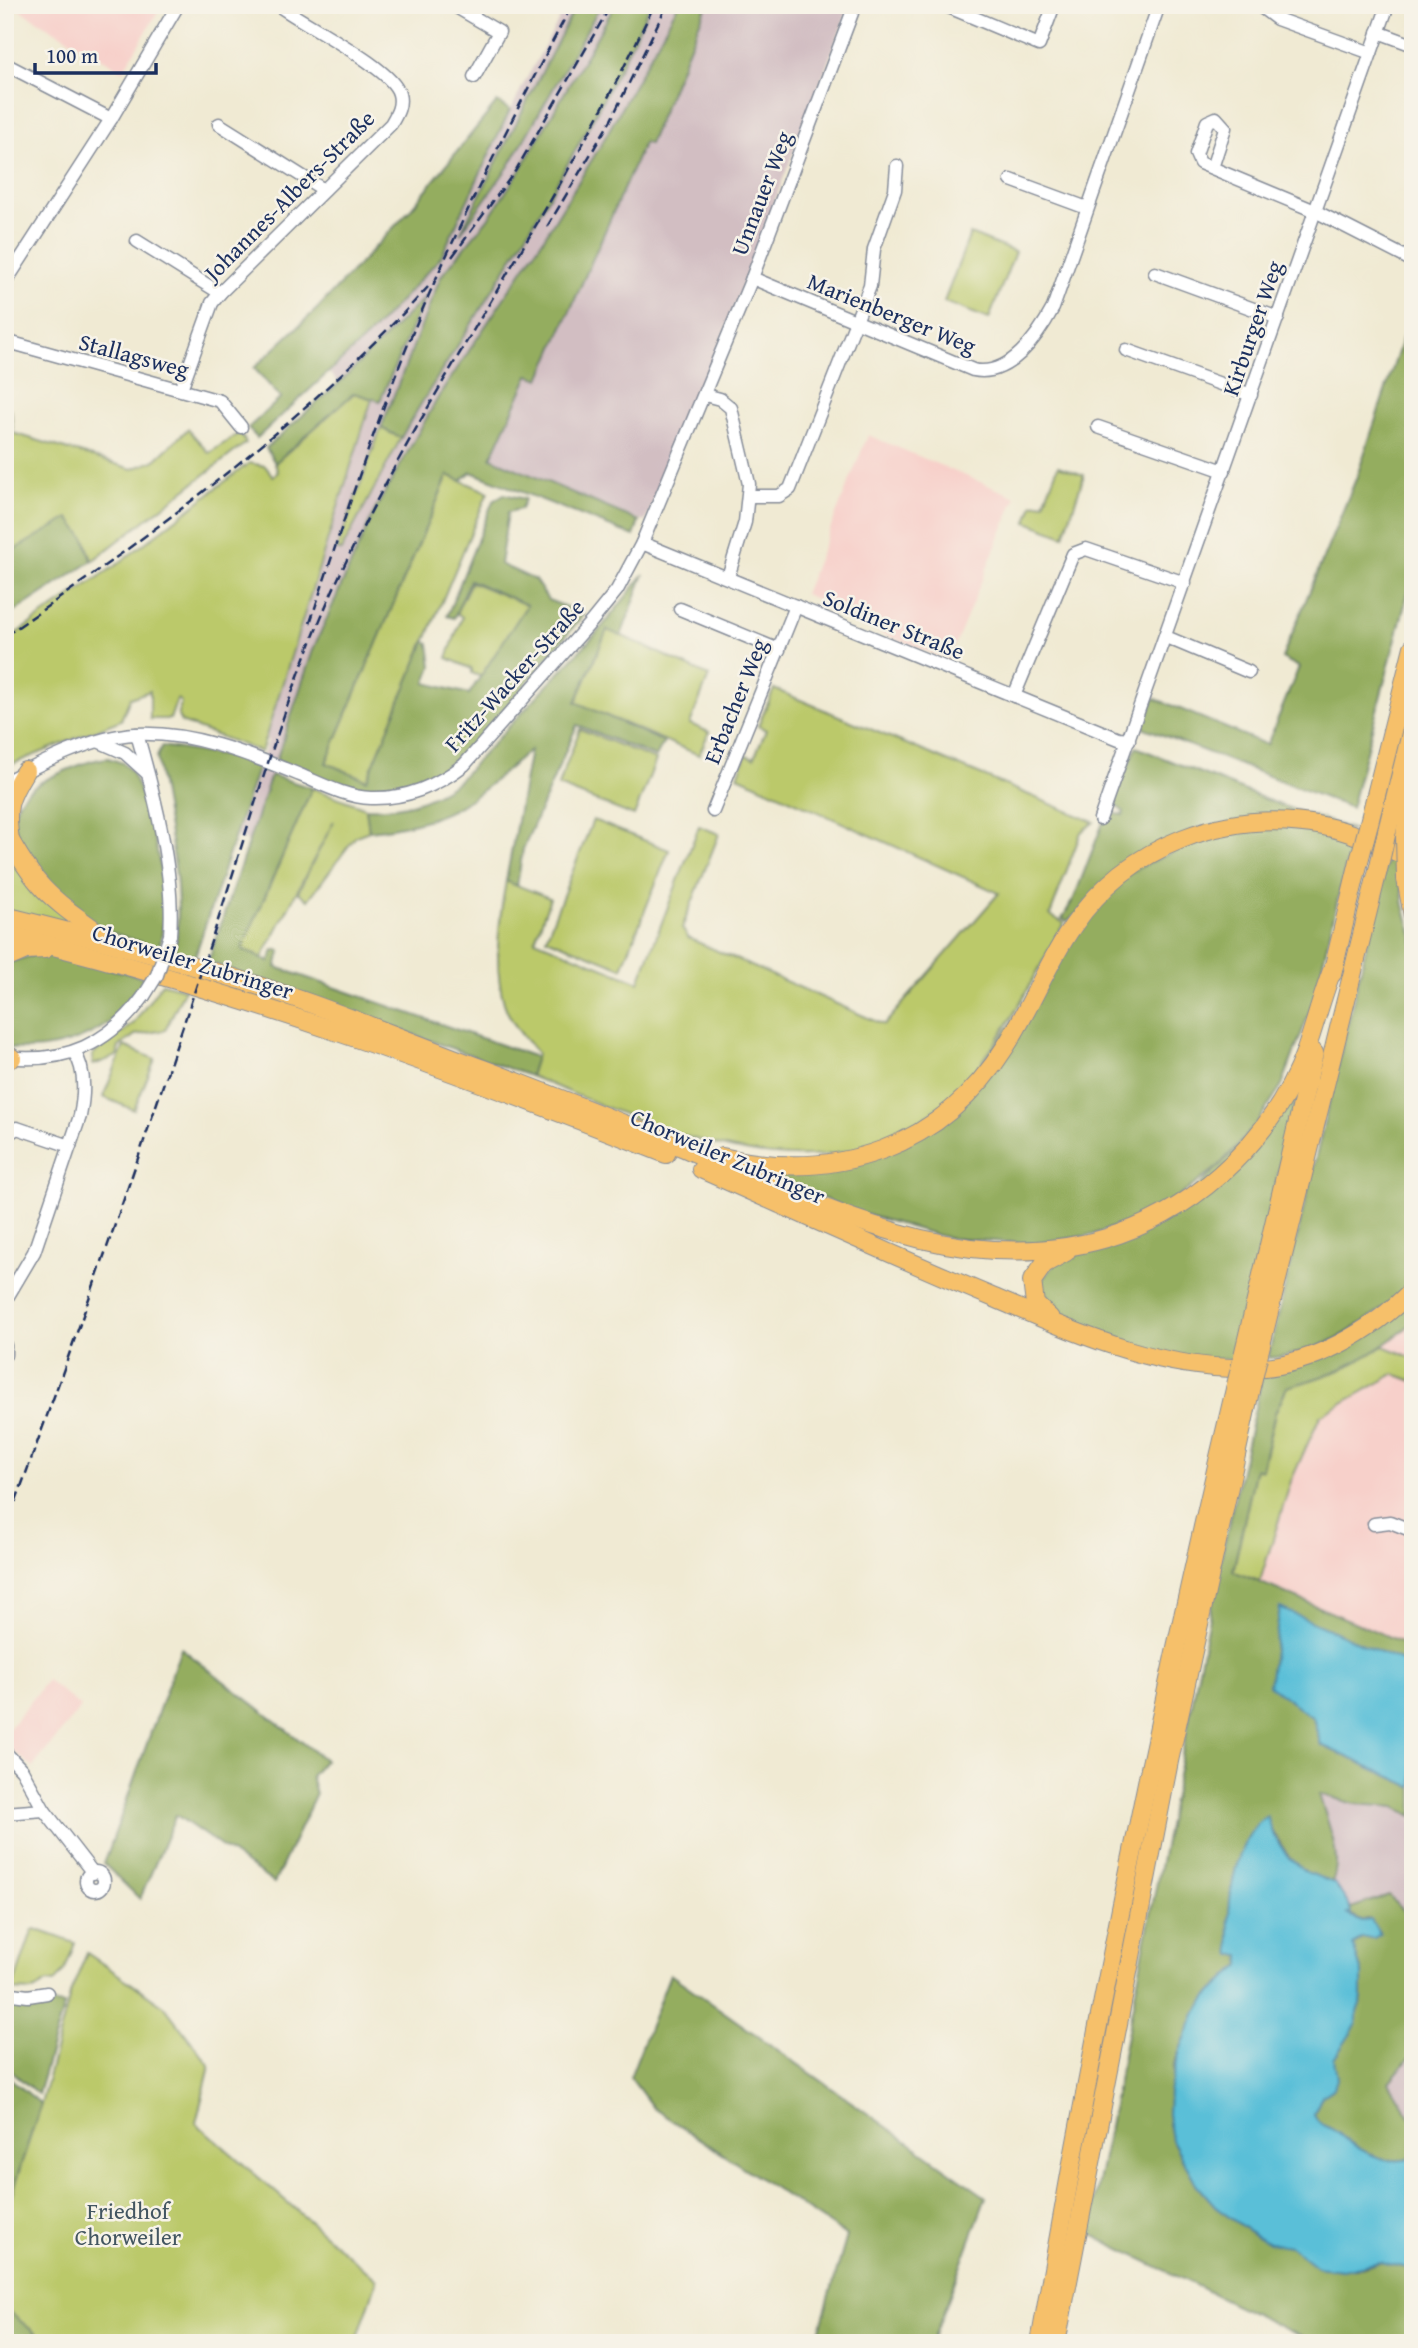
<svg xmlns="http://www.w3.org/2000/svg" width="1418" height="2348" viewBox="0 0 1418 2348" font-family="'Gentium Book Plus',serif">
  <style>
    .built { fill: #f7d0ca }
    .industrial { fill: #d2bec2 }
    .green { fill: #bbc96b; stroke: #6b7c64; stroke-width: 2 }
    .forest { fill: #94ad5f; stroke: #586e5e; stroke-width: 2 }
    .water { fill: #5abfd8; stroke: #3a779b; stroke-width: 2 }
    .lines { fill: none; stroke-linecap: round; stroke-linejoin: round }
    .minor-casing { stroke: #868c98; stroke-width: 15 }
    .highway-casing { stroke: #868c98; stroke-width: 20 }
    .minor { stroke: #fff; stroke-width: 12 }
    .highway { stroke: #f6c06b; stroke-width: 18 }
    .rail { stroke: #1b2f5e; stroke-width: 2.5; stroke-dasharray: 10 5; stroke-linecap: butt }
    .minor-bridge-casing { stroke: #868c98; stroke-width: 15; stroke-linecap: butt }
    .highway-bridge-casing { stroke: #868c98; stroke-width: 20; stroke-linecap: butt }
    .minor-bridge { stroke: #fff; stroke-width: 12 }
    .highway-bridge { stroke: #f6c06b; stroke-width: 18 }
    .labels { text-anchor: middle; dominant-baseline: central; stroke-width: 5; stroke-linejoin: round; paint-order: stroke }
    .street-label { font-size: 23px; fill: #1b2f5e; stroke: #f7f3e8 }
    .park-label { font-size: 23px; fill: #435661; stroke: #f7f3e8 }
  </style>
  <rect width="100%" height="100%" fill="#f7f3e8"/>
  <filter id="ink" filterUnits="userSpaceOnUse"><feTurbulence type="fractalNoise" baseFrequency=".0143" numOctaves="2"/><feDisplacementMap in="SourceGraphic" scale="14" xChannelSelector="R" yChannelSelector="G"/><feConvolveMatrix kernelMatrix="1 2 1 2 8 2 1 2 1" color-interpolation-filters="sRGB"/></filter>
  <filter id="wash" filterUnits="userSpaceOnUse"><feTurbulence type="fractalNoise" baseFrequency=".00686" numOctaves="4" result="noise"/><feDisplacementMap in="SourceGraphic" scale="28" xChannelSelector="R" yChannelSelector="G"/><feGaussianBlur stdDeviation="1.57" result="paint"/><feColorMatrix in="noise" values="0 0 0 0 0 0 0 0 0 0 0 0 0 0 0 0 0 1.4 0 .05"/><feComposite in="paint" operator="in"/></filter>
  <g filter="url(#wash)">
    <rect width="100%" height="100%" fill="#f0ead3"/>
    <g class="built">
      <polygon points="11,5 162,5 123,71"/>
      <polygon points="868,435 1016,497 949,660 848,620 844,611 804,594"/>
      <polygon points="1413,1322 1413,1358 1384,1346 1402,1332"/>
      <polygon points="1394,1374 1413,1381 1413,1647 1260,1581 1291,1481 1320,1416"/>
      <polygon points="47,1680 81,1707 33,1767 13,1751 5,1740 5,1734"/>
    </g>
    <g class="industrial">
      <polygon points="567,5 678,5 601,145 542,241 439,396 403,457 327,613 248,841 236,837 268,741 266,737 372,399 381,401 423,299 339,383 330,373 441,257 522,87"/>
      <polygon points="707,5 850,5 721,340 645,522 491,458 529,375 540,379 644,142 649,144"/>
      <polygon points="1319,1794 1354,1804 1395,1807 1413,1816 1413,1922 1389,1895 1351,1908 1332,1882 1337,1871"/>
      <polygon points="1413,2054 1413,2121 1389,2082"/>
    </g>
    <g class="green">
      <polygon points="970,234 1015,252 989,319 944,302"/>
      <polygon points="354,393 372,399 261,752 181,722 178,716 181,702 177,699 170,719 150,719 150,691 130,698 121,720 5,767 5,641 115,566 249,463 265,466 273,476 278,472 275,463"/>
      <polygon points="5,408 11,409 13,433 132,469 154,461 188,429 209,453 240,433 246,443 92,561 85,539 5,555"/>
      <polygon points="381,428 401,438 341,551 337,549"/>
      <polygon points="1058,466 1084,475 1064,536 1027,522 1033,504 1044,503"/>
      <polygon points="448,475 488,492 367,780 326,763"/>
      <polygon points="471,582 527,605 482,677 472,673 472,669 447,658 462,617 456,613"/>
      <polygon points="607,629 709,676 690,724 709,732 699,755 576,703"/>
      <path d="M774,689L1094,822L1081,832L1050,915L1064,923C1032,979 1004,1042 959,1089C833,1218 669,1132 530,1076L537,1053C524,1038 510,1022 504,1003C493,965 499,919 506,881L550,898L535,940L639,982L699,826L719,834L682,928L688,938L884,1025L999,893L738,776L746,755L754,758L766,730L758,726Z"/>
      <polygon points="580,729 656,760 634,816 558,786"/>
      <polygon points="312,788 366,808 369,831 356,836 308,900 298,892 334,821 262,958 242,949"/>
      <polygon points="593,820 669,850 622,968 546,938"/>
      <polygon points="5,840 101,936 5,913"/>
      <polygon points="162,983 185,989 165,1030 135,1035 119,1047 117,1056 93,1065 92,1055 134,1023"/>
      <polygon points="124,1046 155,1059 134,1110 103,1097"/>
      <polygon points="1384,1346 1413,1358 1413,1381 1394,1374 1320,1416 1291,1481 1260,1581 1233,1572 1256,1467 1262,1469 1275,1413 1287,1386 1338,1371"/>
      <polygon points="35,1929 75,1943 65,1969 54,1983 47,1982 32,1991 12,1990 32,1931"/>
      <polygon points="87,1953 164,2006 210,2066 196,2123 377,2280 356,2343 48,2343 5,2309 5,2214 41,2104 71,1991"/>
    </g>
    <g class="forest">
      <polygon points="576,5 601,5 509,166 460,234"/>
      <path d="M615,5H650C602,109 543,210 482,307C455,351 426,393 401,438L381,428L441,276L487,220L519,172Z"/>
      <path d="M678,5H707L649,144L644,142L540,379L529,375L491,458L639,521L634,536L471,472L461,481L448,475L326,763L367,780L425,641L429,644L432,666L426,683L469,694L527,605L470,580L454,618L447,616L493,501L504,494L525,499L521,509L508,512L500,564L535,580L548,600L584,614C551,652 471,759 430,776C404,787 369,790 341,786C319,782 296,769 276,761L314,647L375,510L439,396L542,241L601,145Z"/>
      <polygon points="497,102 510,110 441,257 368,336 257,438 248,428 281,398 254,368 318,308 410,210"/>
      <polygon points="425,297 380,401 354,393 275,463 266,448 339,383"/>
      <polygon points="1413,307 1413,574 1351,808 1142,727 1154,698 1267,745 1299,667 1282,658 1356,479"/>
      <polygon points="69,518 85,539 92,561 5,618 5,555"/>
      <path d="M644,574L621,636L607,630L576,702L664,742L656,757L577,725L523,849L517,886L506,881L530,750C469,802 453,822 369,831L366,808C401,810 428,802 457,782L600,629Z"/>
      <path d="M162,746L236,758L258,766L194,959L174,953C187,888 165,822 157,757Z"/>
      <polygon points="1136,747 1280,805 1355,830 1197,828 1067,921 1062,919 1074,898 1104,820 1111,813 1123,815 1124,812 1112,803"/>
      <path d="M108,758L123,763L131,771C153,817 173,899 159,948L103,930L54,897L11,827C13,816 15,805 23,796C35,781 89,759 108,758Z"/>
      <polygon points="271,775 312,788 242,949 269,962 274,950 281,950 276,967 536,1057 530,1076 208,962"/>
      <polygon points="1285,826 1352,839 1314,1000 1282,1085 1257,1123 1219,1166 1177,1198 1140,1218 1092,1235 1034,1244 948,1238 850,1210 742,1164 798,1170 942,1124 1083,921 1131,872 1207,835"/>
      <path d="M1387,859L1398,864L1404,905L1413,937V1281C1376,1319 1322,1355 1268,1358Z"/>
      <path d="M45,952L147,978L137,993L140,995C107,1033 57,1056 5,1047V963Z"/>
      <polygon points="1299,1086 1234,1360 1169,1357 1051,1315 1035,1288 1059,1259 1164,1221"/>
      <path d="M1413,1301V1322C1376,1356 1335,1375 1287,1387L1275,1413L1261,1470L1256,1468L1233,1571L1413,1647V1666L1280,1609L1321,1745L1413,1787V1816L1395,1807L1354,1804L1319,1794C1326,1820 1344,1856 1332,1882L1306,1873L1293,1863L1264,1818C1231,1867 1227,1897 1231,1954L1242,1955L1241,1965L1212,1992L1196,2012L1174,2065L1169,2124L1174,2144L1197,2185L1218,2209L1256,2236L1290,2246L1330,2269L1361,2268L1380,2262L1413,2269V2343H1314L1088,2233L1219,1567L1262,1377Z"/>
      <polygon points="181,1648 325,1760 311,1776 316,1794 274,1883 176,1815 140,1899 104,1864"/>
      <path d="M1389,1895L1413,1922V2054L1389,2082L1413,2121V2158C1385,2167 1358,2150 1338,2133C1329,2126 1317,2126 1314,2113L1322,2096L1334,2088V2059L1357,2023V2012L1362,1998V1974L1353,1945L1362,1938H1374L1379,1932L1368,1919L1363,1921L1346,1912L1350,1913L1351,1908Z"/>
      <polygon points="670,1974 986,2197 932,2343 816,2343 847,2236 653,2108 630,2077"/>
      <polygon points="9,1999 64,2005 38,2094 5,2066 5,2009"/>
      <polygon points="5,2074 41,2104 5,2214"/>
      <polygon points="5,2309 48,2343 5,2343"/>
    </g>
    <g class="water">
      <polygon points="1280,1608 1413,1666 1413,1787 1321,1745 1313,1718 1269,1685"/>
      <path d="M1267,1816L1274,1836L1289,1858L1306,1872L1334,1883L1349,1905L1351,1914H1346L1362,1921L1371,1920L1380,1934L1374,1938H1361L1353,1945L1362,1974V1998L1357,2012V2024L1334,2059L1337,2079L1334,2088L1322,2096L1314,2113C1317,2126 1329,2126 1338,2133C1358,2150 1385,2167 1413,2158V2269L1380,2262L1342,2270L1317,2267L1290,2246L1270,2243L1256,2236L1218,2209L1197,2185L1172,2140L1168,2114L1169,2092L1180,2050L1196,2012L1212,1992L1241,1965V1955H1231C1224,1917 1232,1838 1267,1816Z"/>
    </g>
  </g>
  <g filter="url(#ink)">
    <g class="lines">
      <defs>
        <g id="minor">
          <polyline points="453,5 499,32 474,77"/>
          <polyline points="944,5 1039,45 1054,5"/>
          <polyline points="1261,7 1277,19 1371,53"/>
          <polyline points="1378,32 1413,45"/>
          <polyline points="5,64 111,119"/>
          <polyline points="219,124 324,190"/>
          <polyline points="1212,168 1225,128 1216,118 1207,122 1196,154 1200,163 1315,211 1413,261"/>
          <polyline points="1011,180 1087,208"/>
          <polyline points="137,241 220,293"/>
          <polyline points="1155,273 1278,318"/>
          <path d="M752,278L973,370C1009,378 1038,336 1053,308L1159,5"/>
          <polyline points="5,283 111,119 178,5"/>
          <polyline points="5,341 220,401 241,427"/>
          <polyline points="1126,350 1251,395"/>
          <path d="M181,389L212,303L220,293L391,124C397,114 402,105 399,94C393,68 303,24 278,5"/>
          <polyline points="705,395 720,399 731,408 749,484 745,522 728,577"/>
          <polyline points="1098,427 1224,471"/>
          <polyline points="750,496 779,496 790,489 870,286 874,249 895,190 897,166"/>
          <polyline points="642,543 1119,739 1129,740"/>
          <polyline points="680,609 779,650"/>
          <polyline points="1166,637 1249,672"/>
          <polyline points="1014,696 1073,554 1086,549 1185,583"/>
          <path d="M137,734C154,793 175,873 170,935"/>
          <polyline points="100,742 125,753 146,772"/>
          <path d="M5,782C41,763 94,736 135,734C192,731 248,754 300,775C322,784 346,797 371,798C407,799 436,786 464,765L591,622L617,590L642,543L752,278L855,5"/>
          <polyline points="713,811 796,606"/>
          <polyline points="1100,819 1388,5"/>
          <path d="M6,1057C65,1064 109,1044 144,996"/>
          <polyline points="5,1136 17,1128 70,1146"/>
          <path d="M5,1301L34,1252L80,1116C84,1096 86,1069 74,1052"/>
          <polyline points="5,1345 5,1355"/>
          <polyline points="1374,1524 1390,1522 1413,1531"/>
          <polyline points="5,1752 22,1770 44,1810 93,1873"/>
          <polyline points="5,1813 44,1810"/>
          <circle cx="95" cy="1881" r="9"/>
          <polyline points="5,1993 28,1996 47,1993"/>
        </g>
        <g id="highway">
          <polyline points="1369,823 1413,647"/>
          <path d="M5,831C37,891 52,899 106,938"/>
          <polyline points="1387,831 1413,725"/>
          <polyline points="1405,837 1413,766"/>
          <path d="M10,840C5,808 8,799 25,771"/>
          <polyline points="1406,879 1413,916"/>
          <path d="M5,916C78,934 150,953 221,974C310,1000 396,1037 483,1069C550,1094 617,1121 684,1148C820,1206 968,1286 1119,1234C1203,1205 1276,1134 1306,1050C1316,1021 1323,992 1335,963"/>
          <path d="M5,934C231,988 450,1069 666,1154"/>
          <polyline points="5,959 26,950 45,949"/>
          <polyline points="1332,974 1359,861"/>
          <polyline points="5,1053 12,1058"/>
          <path d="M722,1157C837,1183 942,1148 1006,1046C1031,1007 1047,963 1073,926C1129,844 1227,808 1323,826C1354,832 1384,847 1413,859"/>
          <path d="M701,1169C798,1212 894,1256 992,1297C1075,1332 1158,1371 1250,1368C1310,1367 1372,1332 1413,1289"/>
          <polyline points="1050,1318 1035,1304 1032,1281 1044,1264 1066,1252"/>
          <polyline points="1243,1356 1314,1053"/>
          <polyline points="1258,1357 1378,870"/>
          <path d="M1040,2343C1095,2023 1160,1705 1235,1389"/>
          <polyline points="1056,2343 1169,1761 1250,1391"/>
        </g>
      </defs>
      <use href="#minor" class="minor-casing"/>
      <use href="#highway" class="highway-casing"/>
      <use href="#minor" class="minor"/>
      <use href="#highway" class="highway"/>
      <g class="rail">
        <polyline points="547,227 611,120 667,5"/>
        <polyline points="452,257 516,170 611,5"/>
        <path d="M310,623C346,514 381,404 427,299C471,199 520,102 572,5"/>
        <path d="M5,636C157,531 303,423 428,287"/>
        <path d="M5,1530C76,1339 143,1147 207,954C248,831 282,702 336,583C428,383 562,205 654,5"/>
      </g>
      <defs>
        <polyline id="minor-bridge" points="144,996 157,975 170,935"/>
        <g id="highway-bridge">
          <polyline points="1405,837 1406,879"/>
          <polyline points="1359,861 1369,823"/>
          <polyline points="1378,870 1387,831"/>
          <polyline points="1235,1389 1243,1356"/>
          <polyline points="1250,1391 1258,1357"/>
        </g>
      </defs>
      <use href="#minor-bridge" class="minor-bridge-casing"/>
      <use href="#highway-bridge" class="highway-bridge-casing"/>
      <use href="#minor-bridge" class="minor-bridge"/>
      <use href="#highway-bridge" class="highway-bridge"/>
    </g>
  </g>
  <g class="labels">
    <g class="street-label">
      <text transform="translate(761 193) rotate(-69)">Unnauer Weg</text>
      <text transform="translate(289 195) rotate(-45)">Johannes-Albers-Straße</text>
      <text transform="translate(892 313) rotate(22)">Marienberger Weg</text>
      <text transform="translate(1252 328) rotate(-71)">Kirburger Weg</text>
      <text transform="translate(134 355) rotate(15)">Stallagsweg</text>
      <text transform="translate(894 624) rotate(22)">Soldiner Straße</text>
      <text transform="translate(514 675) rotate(-48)">Fritz-Wacker-Straße</text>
      <text transform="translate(735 701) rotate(-68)">Erbacher Weg</text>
      <text transform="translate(193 961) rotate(17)">Chorweiler Zubringer</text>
      <text transform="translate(728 1156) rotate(23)">Chorweiler Zubringer</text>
    </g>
    <g class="park-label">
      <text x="128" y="2210">Friedhof<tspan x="128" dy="26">Chorweiler</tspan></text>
    </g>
  </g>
  <rect width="1418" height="2348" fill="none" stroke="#f7f3e8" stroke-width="28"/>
  <path d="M35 63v10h121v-10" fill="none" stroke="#1b2f5e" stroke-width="3.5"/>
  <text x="46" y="63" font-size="21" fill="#1b2f5e" stroke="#f7f3e8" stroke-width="5" paint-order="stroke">100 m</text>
</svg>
